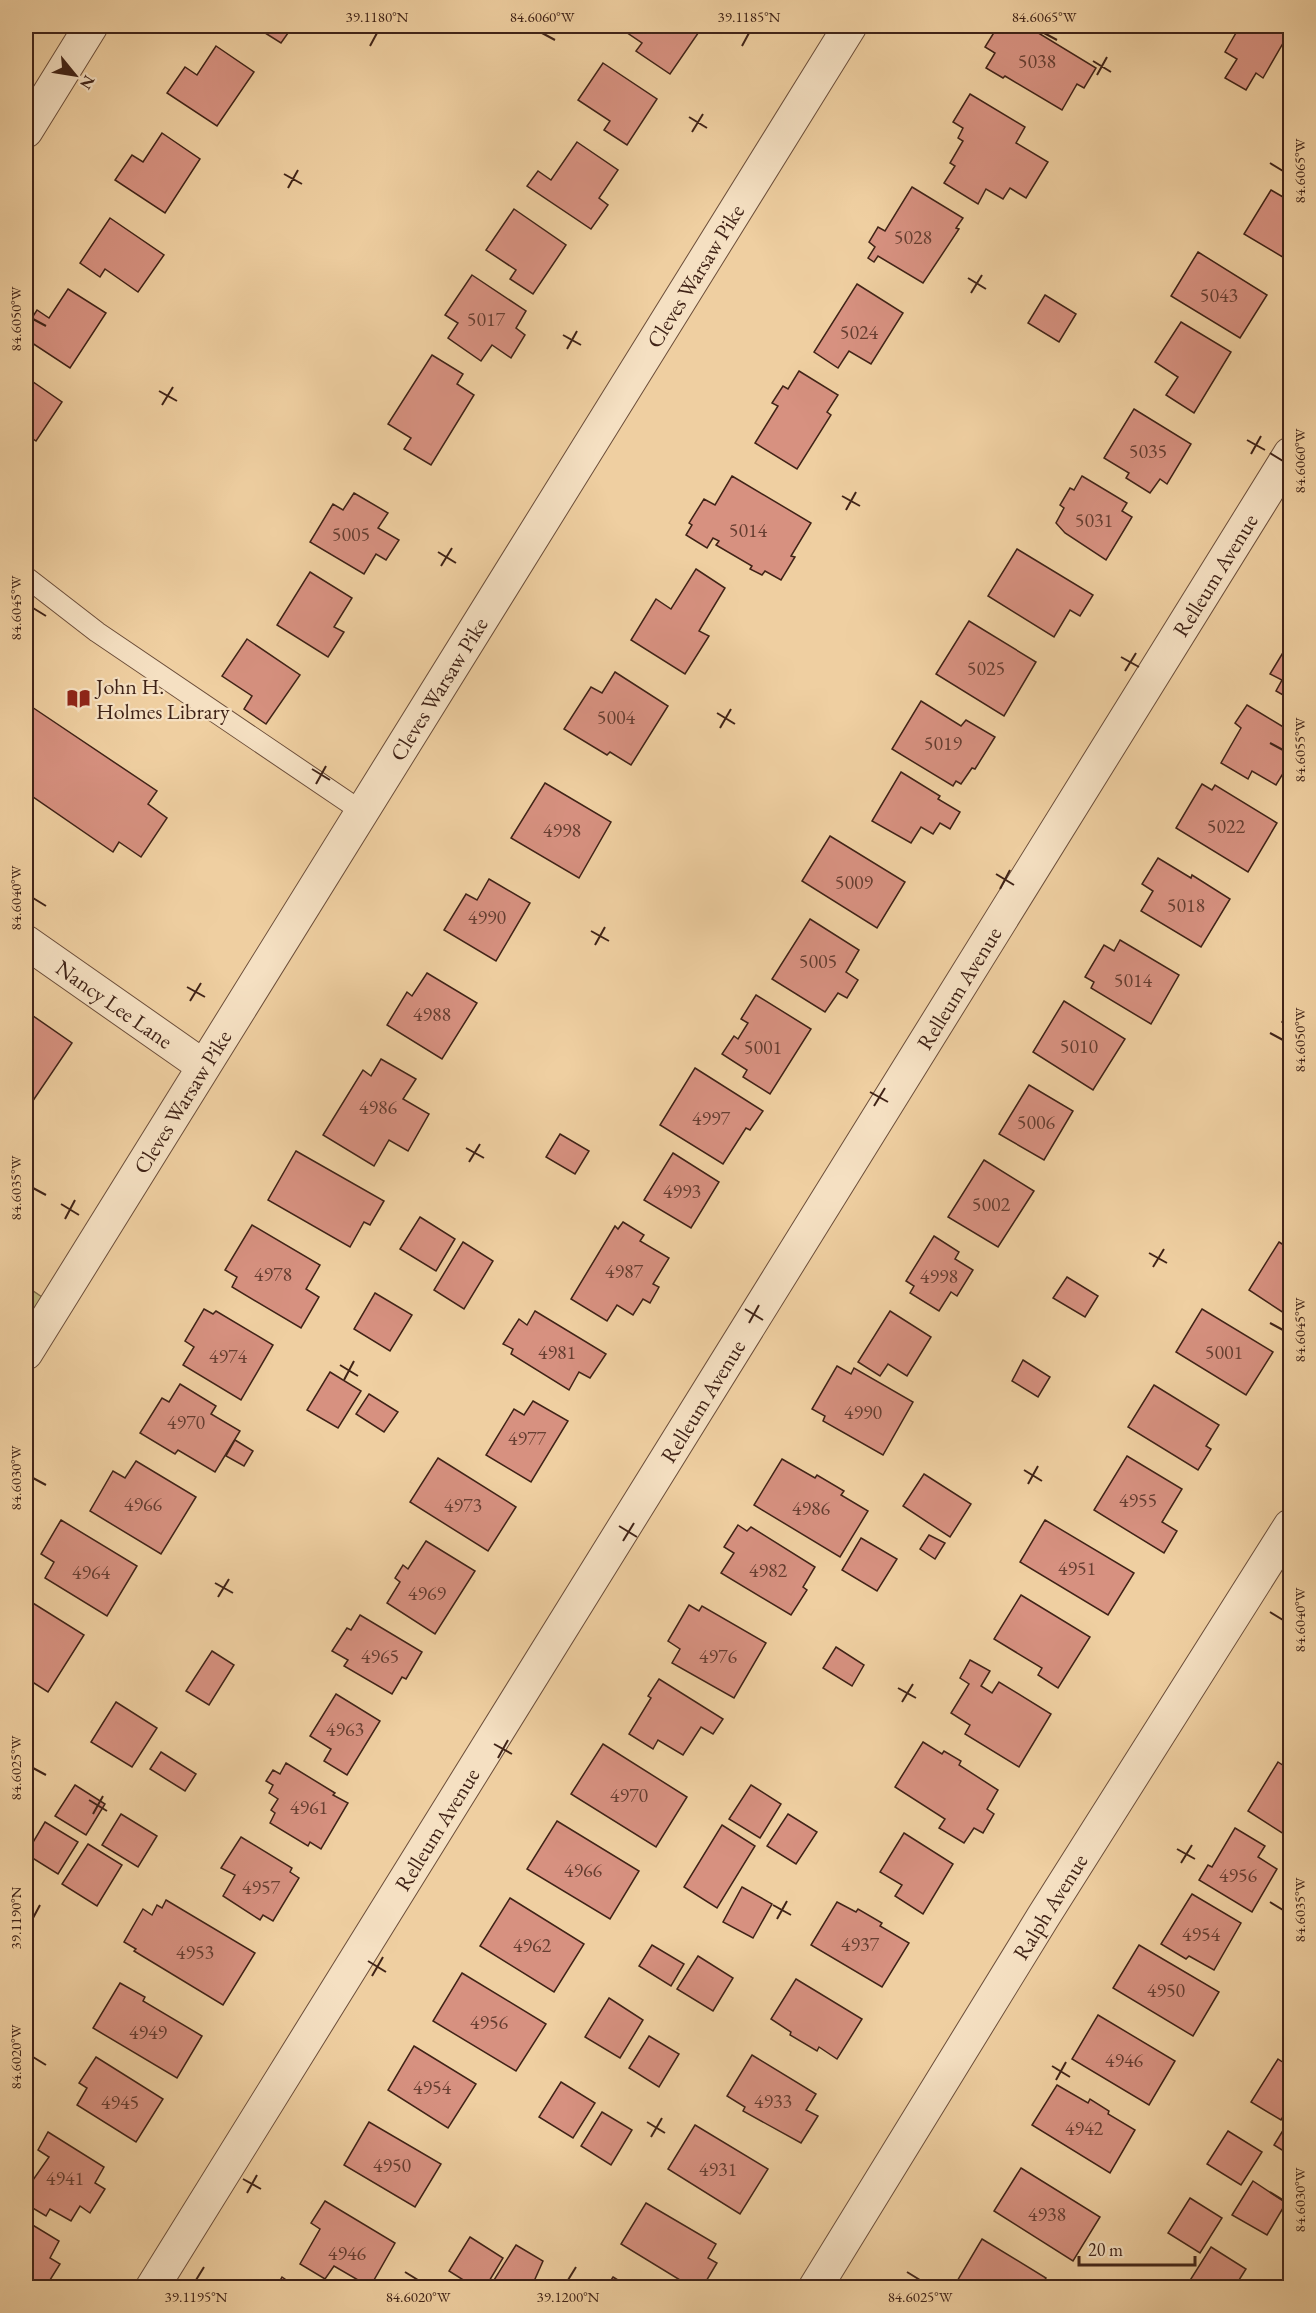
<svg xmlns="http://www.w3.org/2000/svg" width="1316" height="2313" viewBox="0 0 1316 2313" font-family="'EB Garamond',serif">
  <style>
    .green { fill: #c1b87f; stroke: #806e4b; stroke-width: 1.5 }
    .building { fill: #d79180; stroke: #402317; stroke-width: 1.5 }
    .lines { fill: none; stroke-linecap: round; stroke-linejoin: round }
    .service-casing { stroke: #6c4e3a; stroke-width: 22 }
    .minor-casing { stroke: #6c4e3a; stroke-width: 35 }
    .tertiary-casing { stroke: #6c4e3a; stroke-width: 35 }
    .service { stroke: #f5e0c2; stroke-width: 20 }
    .minor { stroke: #f5e0c2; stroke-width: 33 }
    .tertiary { stroke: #f5e0c2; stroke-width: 33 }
    .ticks { fill: none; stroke: #402317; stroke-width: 2 }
    .labels { text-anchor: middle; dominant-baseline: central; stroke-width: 4.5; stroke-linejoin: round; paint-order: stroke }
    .number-label { font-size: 20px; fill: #663e31 }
    .street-label { font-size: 22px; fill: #402317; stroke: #f5e0c2 }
    .poi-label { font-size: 22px; fill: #402317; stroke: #f5e0c2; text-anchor: start }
    .neatline { fill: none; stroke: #402317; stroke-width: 2 }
    .ticks-label { font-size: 15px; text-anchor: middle; fill: #402317 }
  </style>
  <rect width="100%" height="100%" fill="#efcfa1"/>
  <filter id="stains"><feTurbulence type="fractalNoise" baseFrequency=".00333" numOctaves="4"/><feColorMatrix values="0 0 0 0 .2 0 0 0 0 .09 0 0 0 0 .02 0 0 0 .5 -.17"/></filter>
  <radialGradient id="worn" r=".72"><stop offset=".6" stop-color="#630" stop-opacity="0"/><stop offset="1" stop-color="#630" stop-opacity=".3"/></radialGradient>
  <polygon class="green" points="26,1286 55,1306 26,1353"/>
  <g class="building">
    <polygon points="254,26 293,26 281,43"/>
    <polygon points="626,26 703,26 670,74 636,51 642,43 623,30"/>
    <polygon points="998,26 1027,26 1096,68 1084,88 1077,84 1062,110 1005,76 1003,78 986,68 995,53 985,47"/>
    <polygon points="1240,26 1290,26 1290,31 1263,78 1256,73 1246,90 1225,78 1237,59 1225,52"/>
    <polygon points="216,46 254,72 217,126 167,93 185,67 197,75"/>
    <polygon points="603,63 657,99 627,145 604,130 610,121 578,100"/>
    <polygon points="970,94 1025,127 1016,143 1048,162 1026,198 1010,188 1003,199 986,189 978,204 944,183 955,166 950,163 963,141 958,138 963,128 953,122"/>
    <polygon points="162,133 200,159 165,213 115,180 132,155 143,162"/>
    <polygon points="577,142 618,170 599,198 608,205 591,229 527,186 538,171 551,180"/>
    <polygon points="912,187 963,218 956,228 959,229 923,283 878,256 874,262 868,258 875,247 869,242 878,227 885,231"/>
    <polygon points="1271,190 1290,201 1290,252 1286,259 1244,234"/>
    <polygon points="514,209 566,245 533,294 510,279 516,270 486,250"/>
    <polygon points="110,218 164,255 138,292 105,269 100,277 80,263"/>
    <polygon points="1198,252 1267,295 1240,338 1171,296"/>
    <polygon points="472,275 526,311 516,328 525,335 511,358 492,345 481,361 448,338 458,323 445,315"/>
    <polygon points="857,284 903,313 871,364 849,351 838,368 814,352"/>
    <polygon points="68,289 106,313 70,368 26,339 26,327 37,310 49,318"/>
    <polygon points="1045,295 1076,314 1059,342 1028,323"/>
    <polygon points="1181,322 1231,352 1194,413 1166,395 1178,377 1155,362"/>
    <polygon points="432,355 463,374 457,384 474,395 431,465 404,449 411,438 388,424"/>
    <polygon points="799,371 838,395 827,412 831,415 797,469 755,443 778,406 772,403 783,386 788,389"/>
    <polygon points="26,377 62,402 36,441 26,434"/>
    <polygon points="1134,409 1191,444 1167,484 1160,479 1150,493 1126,478 1129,473 1104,458"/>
    <polygon points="732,476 811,523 791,556 795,557 781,580 765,571 762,575 750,569 752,566 716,545 719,541 713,538 707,548 686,535 692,525 689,523 704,499 715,505"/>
    <polygon points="1082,476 1127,503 1122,511 1132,517 1106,560 1065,533 1056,523 1064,508 1060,505 1070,488 1074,490"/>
    <polygon points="354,493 388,513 378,528 399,540 386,560 376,554 364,574 310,542 333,504 343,510"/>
    <polygon points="1017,549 1093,595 1080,616 1070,610 1054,637 988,596"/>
    <polygon points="696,569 725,588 699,631 709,636 685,674 631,640 656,599 671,609"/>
    <polygon points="310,572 352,598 334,627 344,632 328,657 277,625"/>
    <polygon points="969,621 1036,662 1004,716 936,674"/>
    <polygon points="247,639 300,675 266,724 244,709 252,696 222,676"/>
    <polygon points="1290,641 1290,699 1276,691 1282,680 1270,674"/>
    <polygon points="615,672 668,706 631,765 610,752 607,755 564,729 591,687 602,693"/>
    <polygon points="921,701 961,726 966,720 995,737 975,769 972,768 961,784 956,781 953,786 892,749"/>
    <polygon points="26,703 157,791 148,804 167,818 141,857 119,842 113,852 26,792"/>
    <polygon points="1247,705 1290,731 1290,762 1276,785 1252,771 1248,779 1221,763 1241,728 1235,723"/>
    <polygon points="901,772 940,796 938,799 960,812 950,829 940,823 933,834 921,827 911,843 872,821"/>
    <polygon points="545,783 611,822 579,878 511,838"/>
    <polygon points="1202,784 1212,790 1215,785 1277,823 1248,872 1176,828"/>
    <polygon points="830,836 905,882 877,928 802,881"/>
    <polygon points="1158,858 1191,878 1192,875 1230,899 1201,947 1141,911 1153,891 1142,884"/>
    <polygon points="489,879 530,903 496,961 444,930 466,894 477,900"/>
    <polygon points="810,919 859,950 846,972 858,980 847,998 838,993 825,1012 772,979"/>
    <polygon points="1120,940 1179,975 1151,1024 1091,988 1094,982 1085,977 1104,945 1114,951"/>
    <polygon points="427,973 477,1003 442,1059 387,1025 407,992 412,996"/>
    <polygon points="756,995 811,1029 770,1094 743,1077 747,1070 722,1054 734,1036 738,1039 748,1023 741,1019"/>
    <polygon points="1064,1001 1125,1039 1093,1090 1033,1052"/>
    <polygon points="1290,1009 1290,1027 1282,1022"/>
    <polygon points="26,1011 72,1043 26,1111"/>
    <polygon points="381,1059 416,1079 403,1099 429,1114 408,1151 389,1140 374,1166 323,1135 363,1070 371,1076"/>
    <polygon points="695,1068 763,1111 750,1130 746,1128 723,1164 660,1125"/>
    <polygon points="1029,1085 1073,1111 1044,1160 999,1134"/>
    <polygon points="560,1134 589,1151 575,1174 546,1157"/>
    <polygon points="296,1151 384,1201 370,1225 364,1222 350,1247 268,1200"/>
    <polygon points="673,1153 719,1182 691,1228 644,1200"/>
    <polygon points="984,1160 1034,1191 998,1247 948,1217"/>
    <polygon points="420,1217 455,1239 436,1271 400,1249"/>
    <polygon points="623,1222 644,1235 640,1241 669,1258 653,1284 659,1287 650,1303 643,1299 633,1315 617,1305 607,1321 571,1299 615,1226 618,1229"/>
    <polygon points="252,1225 320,1265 306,1289 319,1297 301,1328 232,1287 237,1277 225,1270"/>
    <polygon points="934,1236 959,1252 955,1259 973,1270 957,1296 951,1292 939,1311 910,1293 914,1286 906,1281"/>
    <polygon points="463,1242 493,1261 464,1309 434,1290"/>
    <polygon points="1279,1242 1290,1249 1290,1317 1249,1290"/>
    <polygon points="1067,1277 1098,1296 1085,1317 1053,1298"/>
    <polygon points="375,1293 412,1315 390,1351 354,1329"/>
    <polygon points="204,1309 213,1314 216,1311 273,1345 241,1400 183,1365 194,1347 185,1341"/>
    <polygon points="1202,1309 1273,1352 1246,1395 1176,1352"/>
    <polygon points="535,1311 606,1354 590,1378 579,1372 569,1390 511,1354 513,1349 503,1344 519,1319 527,1325"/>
    <polygon points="890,1311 931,1337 907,1376 888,1364 880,1376 858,1362"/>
    <polygon points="1023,1360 1050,1377 1038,1397 1012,1381"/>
    <polygon points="837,1366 851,1374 854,1368 913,1402 883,1455 823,1421 825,1416 812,1409"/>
    <polygon points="330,1372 361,1391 338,1428 307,1410"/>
    <polygon points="180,1384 216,1406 211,1414 240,1431 215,1472 178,1450 175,1454 140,1433 162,1398 169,1402"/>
    <polygon points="1154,1385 1219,1425 1206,1446 1211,1449 1198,1470 1128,1427"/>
    <polygon points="369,1394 398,1412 384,1432 356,1414"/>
    <polygon points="533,1401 568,1421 531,1482 486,1455 514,1409 524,1415"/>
    <polygon points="235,1440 253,1451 244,1466 226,1456"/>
    <polygon points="1127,1456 1182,1489 1162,1522 1177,1531 1164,1553 1094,1510"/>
    <polygon points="438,1458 516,1507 488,1551 410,1502"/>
    <polygon points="782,1459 815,1478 817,1475 844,1491 841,1495 868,1511 840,1557 754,1505"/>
    <polygon points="136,1461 196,1497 161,1554 90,1511 113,1471 125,1478"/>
    <polygon points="924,1474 971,1504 950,1537 903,1506"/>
    <polygon points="61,1520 137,1566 107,1616 45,1578 54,1562 41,1554"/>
    <polygon points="1045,1520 1134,1573 1108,1615 1020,1562"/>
    <polygon points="738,1525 747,1531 751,1527 815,1567 803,1587 807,1590 791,1615 721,1573 734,1553 724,1547"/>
    <polygon points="929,1535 945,1543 935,1559 920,1549"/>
    <polygon points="861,1538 897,1559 877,1591 842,1570"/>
    <polygon points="426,1541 475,1571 435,1634 387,1603 400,1582 395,1578 403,1565 408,1569"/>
    <polygon points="1021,1595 1090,1637 1058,1688 1038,1675 1042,1668 994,1639"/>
    <polygon points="28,1600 84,1635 48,1692 26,1678 26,1605"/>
    <polygon points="689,1605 699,1611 702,1606 766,1643 734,1698 672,1663 680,1649 668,1641"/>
    <polygon points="360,1615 422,1652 406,1679 402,1677 392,1694 344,1666 348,1660 332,1651 347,1628 351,1630"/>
    <polygon points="836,1647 864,1665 852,1686 823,1668"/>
    <polygon points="212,1651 234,1665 209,1705 186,1691"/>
    <polygon points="970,1660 990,1671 981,1686 992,1693 999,1682 1051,1714 1019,1767 965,1734 970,1725 951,1713 969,1684 960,1678"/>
    <polygon points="659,1679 723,1719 713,1734 701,1727 683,1755 658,1740 653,1749 629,1734 651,1698 648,1696"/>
    <polygon points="336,1694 380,1721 347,1775 324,1761 331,1749 310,1736"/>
    <polygon points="116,1702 157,1728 132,1767 91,1742"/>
    <polygon points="923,1742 942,1754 944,1751 961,1761 959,1765 998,1790 987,1809 994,1814 983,1833 974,1828 964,1843 939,1828 945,1819 895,1787"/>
    <polygon points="603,1744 687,1797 656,1847 571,1794"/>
    <polygon points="161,1752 196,1774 185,1791 150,1769"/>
    <polygon points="1278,1762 1290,1770 1290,1838 1248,1811"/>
    <polygon points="286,1763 335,1793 333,1795 348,1803 321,1849 310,1842 308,1846 270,1823 275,1813 271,1810 278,1799 269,1793 273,1785 266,1781 273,1770 280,1774"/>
    <polygon points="75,1785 105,1804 86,1835 55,1816"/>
    <polygon points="751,1785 781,1804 760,1838 729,1819"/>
    <polygon points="121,1814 157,1836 138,1867 102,1845"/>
    <polygon points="788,1814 817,1832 796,1864 767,1846"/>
    <polygon points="557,1821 639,1871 610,1919 527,1869"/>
    <polygon points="45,1822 78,1842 58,1874 26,1854"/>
    <polygon points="722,1825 755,1846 717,1908 684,1887"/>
    <polygon points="1235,1828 1265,1846 1258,1857 1277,1869 1252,1912 1199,1880 1208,1865 1212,1867"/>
    <polygon points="904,1833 953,1864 923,1914 895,1896 902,1885 880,1872"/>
    <polygon points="241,1837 292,1868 290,1872 299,1878 273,1921 263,1915 260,1920 223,1896 235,1875 221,1868"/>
    <polygon points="88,1844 122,1865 97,1906 62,1884"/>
    <polygon points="742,1887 772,1904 753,1938 723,1922"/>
    <polygon points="1192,1894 1241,1923 1214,1970 1189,1956 1186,1959 1161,1944"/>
    <polygon points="510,1898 584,1944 554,1992 480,1946"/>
    <polygon points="166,1900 255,1953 223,2005 134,1951 136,1949 124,1942 143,1909 152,1915 157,1905 162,1908"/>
    <polygon points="837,1902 856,1912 858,1909 882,1923 880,1926 909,1943 882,1987 811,1945"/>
    <polygon points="652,1945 684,1964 671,1986 639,1966"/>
    <polygon points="1139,1945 1219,1992 1193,2036 1113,1988"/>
    <polygon points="698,1956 733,1978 713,2011 677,1989"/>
    <polygon points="462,1973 546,2024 516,2071 433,2021"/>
    <polygon points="796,1979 862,2019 837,2059 819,2047 817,2051 790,2035 791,2032 771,2019"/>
    <polygon points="120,1983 145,1997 143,2001 202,2036 177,2078 93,2028"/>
    <polygon points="609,1998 643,2020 620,2058 585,2037"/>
    <polygon points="1098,2015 1175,2061 1149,2105 1072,2059"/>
    <polygon points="649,2036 679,2054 659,2087 629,2068"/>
    <polygon points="414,2046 476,2084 448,2128 388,2090"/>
    <polygon points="752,2055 816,2094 806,2110 818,2116 801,2143 743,2111 745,2107 727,2096"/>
    <polygon points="96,2057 163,2099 136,2142 77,2105 87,2088 79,2083"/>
    <polygon points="1278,2059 1290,2067 1290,2105 1281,2120 1251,2102"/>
    <polygon points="561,2082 595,2103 573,2138 539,2117"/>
    <polygon points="1057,2085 1088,2103 1090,2099 1109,2111 1108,2114 1135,2130 1110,2173 1032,2125"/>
    <polygon points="602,2112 632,2130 611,2165 581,2146"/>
    <polygon points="1290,2119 1290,2155 1274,2145"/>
    <polygon points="369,2122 441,2164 415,2207 344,2165"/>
    <polygon points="695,2125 768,2169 740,2214 668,2169"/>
    <polygon points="1228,2131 1262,2152 1241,2185 1207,2164"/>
    <polygon points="48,2132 104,2167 95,2183 105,2189 90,2213 80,2206 71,2221 50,2209 46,2216 26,2204 26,2190 49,2157 38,2150"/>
    <polygon points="1021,2168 1100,2217 1073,2261 994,2211"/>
    <polygon points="1253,2181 1286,2203 1267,2235 1232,2215"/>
    <polygon points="1190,2198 1222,2218 1200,2253 1168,2233"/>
    <polygon points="325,2201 395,2243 370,2287 334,2266 325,2279 300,2264 320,2229 311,2223"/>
    <polygon points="646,2203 716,2244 708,2258 717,2263 702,2288 693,2288 621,2244"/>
    <polygon points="26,2221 59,2241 50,2258 60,2264 45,2288 26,2288"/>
    <polygon points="470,2237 503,2258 485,2288 476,2288 449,2271"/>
    <polygon points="982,2239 1046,2278 1040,2288 953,2288"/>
    <polygon points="516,2245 543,2261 531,2288 489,2288"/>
    <polygon points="1211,2247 1246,2269 1234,2288 1199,2288 1189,2282"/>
    <polygon points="282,2277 298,2288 276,2288"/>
    <polygon points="613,2277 631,2288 606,2288"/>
  </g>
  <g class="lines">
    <defs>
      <polyline id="service" points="26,577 97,632 361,811"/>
      <g id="minor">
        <polyline points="26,131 91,26"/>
        <path id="s1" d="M26,942L203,1066"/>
        <path id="s2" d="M152,2288L1290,454"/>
        <path id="s3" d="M815,2288L1043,1917L1290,1526"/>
      </g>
      <g id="tertiary">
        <path id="s4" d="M26,1353L850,26"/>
      </g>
    </defs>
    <use href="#service" class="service-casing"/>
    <use href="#minor" class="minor-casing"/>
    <use href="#tertiary" class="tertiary-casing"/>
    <use href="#service" class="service"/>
    <use href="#minor" class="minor"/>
    <use href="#tertiary" class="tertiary"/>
  </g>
  <path class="ticks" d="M542,33L555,40M1044,33L1057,40M370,46L377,33M742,46L749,33M1093,61L1111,72M1097,75L1107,57M689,117L707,128M692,132L703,114M1270,163L1283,171M284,174L302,184M288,188L298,170M968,278L986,289M971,293L982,275M33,319L46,326M563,335L581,345M567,349L577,331M159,391L177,401M162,405L173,387M1247,440L1265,450M1270,453L1283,461M1251,454L1261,436M842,496L860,506M846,510L856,492M438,552L456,563M441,566L452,548M33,608L46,616M1121,657L1139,667M1125,671L1136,653M717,713L735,724M720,728L731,709M1270,743L1283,750M312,769L330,780M316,784L326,766M996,874L1014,885M1000,889L1010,870M33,898L46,906M591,931L609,941M595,945L605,927M187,987L205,997M190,1001L201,983M1270,1033L1283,1040M870,1092L888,1102M874,1106L885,1088M466,1148L484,1158M469,1162L480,1144M33,1188L46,1195M61,1204L79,1215M65,1219L75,1200M1149,1253L1167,1263M1153,1267L1164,1249M745,1309L763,1320M749,1323L759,1305M1270,1323L1283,1330M340,1365L358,1376M344,1380L354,1361M1024,1470L1042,1481M33,1478L46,1485M1028,1484L1038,1466M619,1526L637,1537M623,1541L634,1523M215,1583L233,1593M218,1597L229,1579M1270,1612L1283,1620M898,1688L916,1698M902,1702L913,1684M494,1744L512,1754M498,1758L508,1740M33,1768L46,1775M89,1800L107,1811M93,1814L103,1796M1177,1849L1195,1859M1181,1863L1192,1845M1270,1902L1283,1910M773,1905L791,1915M33,1918L40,1905M777,1919L787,1901M368,1961L386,1972M372,1976L383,1957M33,2057L46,2065M1052,2066L1070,2077M1056,2080L1066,2062M647,2122L665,2133M651,2137L662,2118M243,2179L261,2189M1270,2192L1283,2200M247,2193L257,2175M405,2272L418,2280M907,2272L920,2280M196,2280L204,2267M568,2280L576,2267"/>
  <defs>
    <symbol id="library-bare" viewBox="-9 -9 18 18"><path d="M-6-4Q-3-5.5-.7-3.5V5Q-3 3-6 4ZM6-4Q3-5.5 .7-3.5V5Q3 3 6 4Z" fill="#8f2418" stroke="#f5e0c2" stroke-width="2.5" paint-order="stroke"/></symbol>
  </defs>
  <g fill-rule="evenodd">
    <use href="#library-bare" x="62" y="682" width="33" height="33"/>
  </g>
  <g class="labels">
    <g class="number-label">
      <text x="1037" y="61">5038</text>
      <text x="913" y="237">5028</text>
      <text x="1219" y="295">5043</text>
      <text x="486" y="319">5017</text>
      <text x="859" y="332">5024</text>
      <text x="1148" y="451">5035</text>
      <text x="1094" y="520">5031</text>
      <text x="748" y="530">5014</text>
      <text x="351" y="534">5005</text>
      <text x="986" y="668">5025</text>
      <text x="616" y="717">5004</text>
      <text x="943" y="743">5019</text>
      <text x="1226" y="826">5022</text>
      <text x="562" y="830">4998</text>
      <text x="854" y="882">5009</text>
      <text x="1186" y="905">5018</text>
      <text x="487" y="917">4990</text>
      <text x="818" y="961">5005</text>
      <text x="1133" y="980">5014</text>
      <text x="432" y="1014">4988</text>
      <text x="1079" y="1046">5010</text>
      <text x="763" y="1047">5001</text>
      <text x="378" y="1107">4986</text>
      <text x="711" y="1118">4997</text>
      <text x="1036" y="1122">5006</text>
      <text x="682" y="1191">4993</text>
      <text x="991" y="1204">5002</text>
      <text x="624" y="1271">4987</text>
      <text x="273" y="1274">4978</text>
      <text x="939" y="1276">4998</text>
      <text x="557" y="1352">4981</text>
      <text x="1224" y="1352">5001</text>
      <text x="228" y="1356">4974</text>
      <text x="863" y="1412">4990</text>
      <text x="186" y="1422">4970</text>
      <text x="527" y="1438">4977</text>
      <text x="1138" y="1500">4955</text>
      <text x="143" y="1504">4966</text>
      <text x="463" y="1505">4973</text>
      <text x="811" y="1508">4986</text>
      <text x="1077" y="1568">4951</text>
      <text x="768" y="1570">4982</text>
      <text x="91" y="1572">4964</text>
      <text x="427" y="1593">4969</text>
      <text x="380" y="1656">4965</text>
      <text x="718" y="1656">4976</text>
      <text x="345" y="1729">4963</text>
      <text x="629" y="1795">4970</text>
      <text x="309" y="1807">4961</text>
      <text x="583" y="1870">4966</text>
      <text x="1238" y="1875">4956</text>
      <text x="261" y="1887">4957</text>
      <text x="1201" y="1934">4954</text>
      <text x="860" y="1944">4937</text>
      <text x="532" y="1945">4962</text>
      <text x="195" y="1952">4953</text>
      <text x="1166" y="1990">4950</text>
      <text x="489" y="2022">4956</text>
      <text x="148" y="2032">4949</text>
      <text x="1124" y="2060">4946</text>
      <text x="432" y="2087">4954</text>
      <text x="773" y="2101">4933</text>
      <text x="120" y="2102">4945</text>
      <text x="1084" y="2128">4942</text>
      <text x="392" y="2165">4950</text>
      <text x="718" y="2169">4931</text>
      <text x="65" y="2178">4941</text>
      <text x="1047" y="2214">4938</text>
      <text x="347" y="2253">4946</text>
    </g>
    <g class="street-label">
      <text stroke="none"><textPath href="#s4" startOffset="1268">Cleves Warsaw Pike</textPath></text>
      <text stroke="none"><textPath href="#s2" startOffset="2016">Relleum Avenue</textPath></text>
      <text stroke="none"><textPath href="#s4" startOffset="782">Cleves Warsaw Pike</textPath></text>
      <text stroke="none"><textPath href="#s2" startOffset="1530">Relleum Avenue</textPath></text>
      <text stroke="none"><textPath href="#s1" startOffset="108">Nancy Lee Lane</textPath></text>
      <text stroke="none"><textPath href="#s4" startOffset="296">Cleves Warsaw Pike</textPath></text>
      <text stroke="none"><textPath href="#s2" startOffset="1044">Relleum Avenue</textPath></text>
      <text stroke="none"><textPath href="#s2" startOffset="540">Relleum Avenue</textPath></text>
      <text stroke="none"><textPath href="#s3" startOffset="448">Ralph Avenue</textPath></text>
    </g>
    <g class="poi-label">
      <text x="96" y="686">John H.<tspan x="96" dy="25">Holmes Library</tspan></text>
    </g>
  </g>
  <rect width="1316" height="2313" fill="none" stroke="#efcfa1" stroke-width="66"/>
  <g transform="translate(75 75) rotate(120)" stroke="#f5e0c2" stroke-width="4.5" paint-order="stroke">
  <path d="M0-4.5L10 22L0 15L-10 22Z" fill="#402317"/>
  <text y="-9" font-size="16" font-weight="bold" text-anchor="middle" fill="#402317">N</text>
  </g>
  <path d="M1079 2256v9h116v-9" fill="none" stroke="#402317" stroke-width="3"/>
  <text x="1088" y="2256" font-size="18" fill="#402317" stroke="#f5e0c2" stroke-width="4.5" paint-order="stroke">20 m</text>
  <rect x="33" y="33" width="1250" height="2247" class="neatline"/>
  <g class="ticks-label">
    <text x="377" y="22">39.1180°N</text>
    <text x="542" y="22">84.6060°W</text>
    <text x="749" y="22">39.1185°N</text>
    <text x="1044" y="22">84.6065°W</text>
    <text transform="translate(1300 171) rotate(-90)" y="5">84.6065°W</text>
    <text transform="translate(16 319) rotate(-90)" y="5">84.6050°W</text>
    <text transform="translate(1300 461) rotate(-90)" y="5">84.6060°W</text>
    <text transform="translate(16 608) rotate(-90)" y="5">84.6045°W</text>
    <text transform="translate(1300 750) rotate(-90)" y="5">84.6055°W</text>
    <text transform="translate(16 898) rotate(-90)" y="5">84.6040°W</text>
    <text transform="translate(1300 1040) rotate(-90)" y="5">84.6050°W</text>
    <text transform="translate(16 1188) rotate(-90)" y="5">84.6035°W</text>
    <text transform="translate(1300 1330) rotate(-90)" y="5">84.6045°W</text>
    <text transform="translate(16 1478) rotate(-90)" y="5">84.6030°W</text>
    <text transform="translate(1300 1620) rotate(-90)" y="5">84.6040°W</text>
    <text transform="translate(16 1768) rotate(-90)" y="5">84.6025°W</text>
    <text transform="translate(1300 1910) rotate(-90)" y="5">84.6035°W</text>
    <text transform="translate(16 1918) rotate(-90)" y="5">39.1190°N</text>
    <text transform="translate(16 2057) rotate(-90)" y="5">84.6020°W</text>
    <text transform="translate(1300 2200) rotate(-90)" y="5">84.6030°W</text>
    <text x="196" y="2302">39.1195°N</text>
    <text x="418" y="2302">84.6020°W</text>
    <text x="568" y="2302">39.1200°N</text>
    <text x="920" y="2302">84.6025°W</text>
  </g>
  <rect width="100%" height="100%" filter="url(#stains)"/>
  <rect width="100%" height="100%" fill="url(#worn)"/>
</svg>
